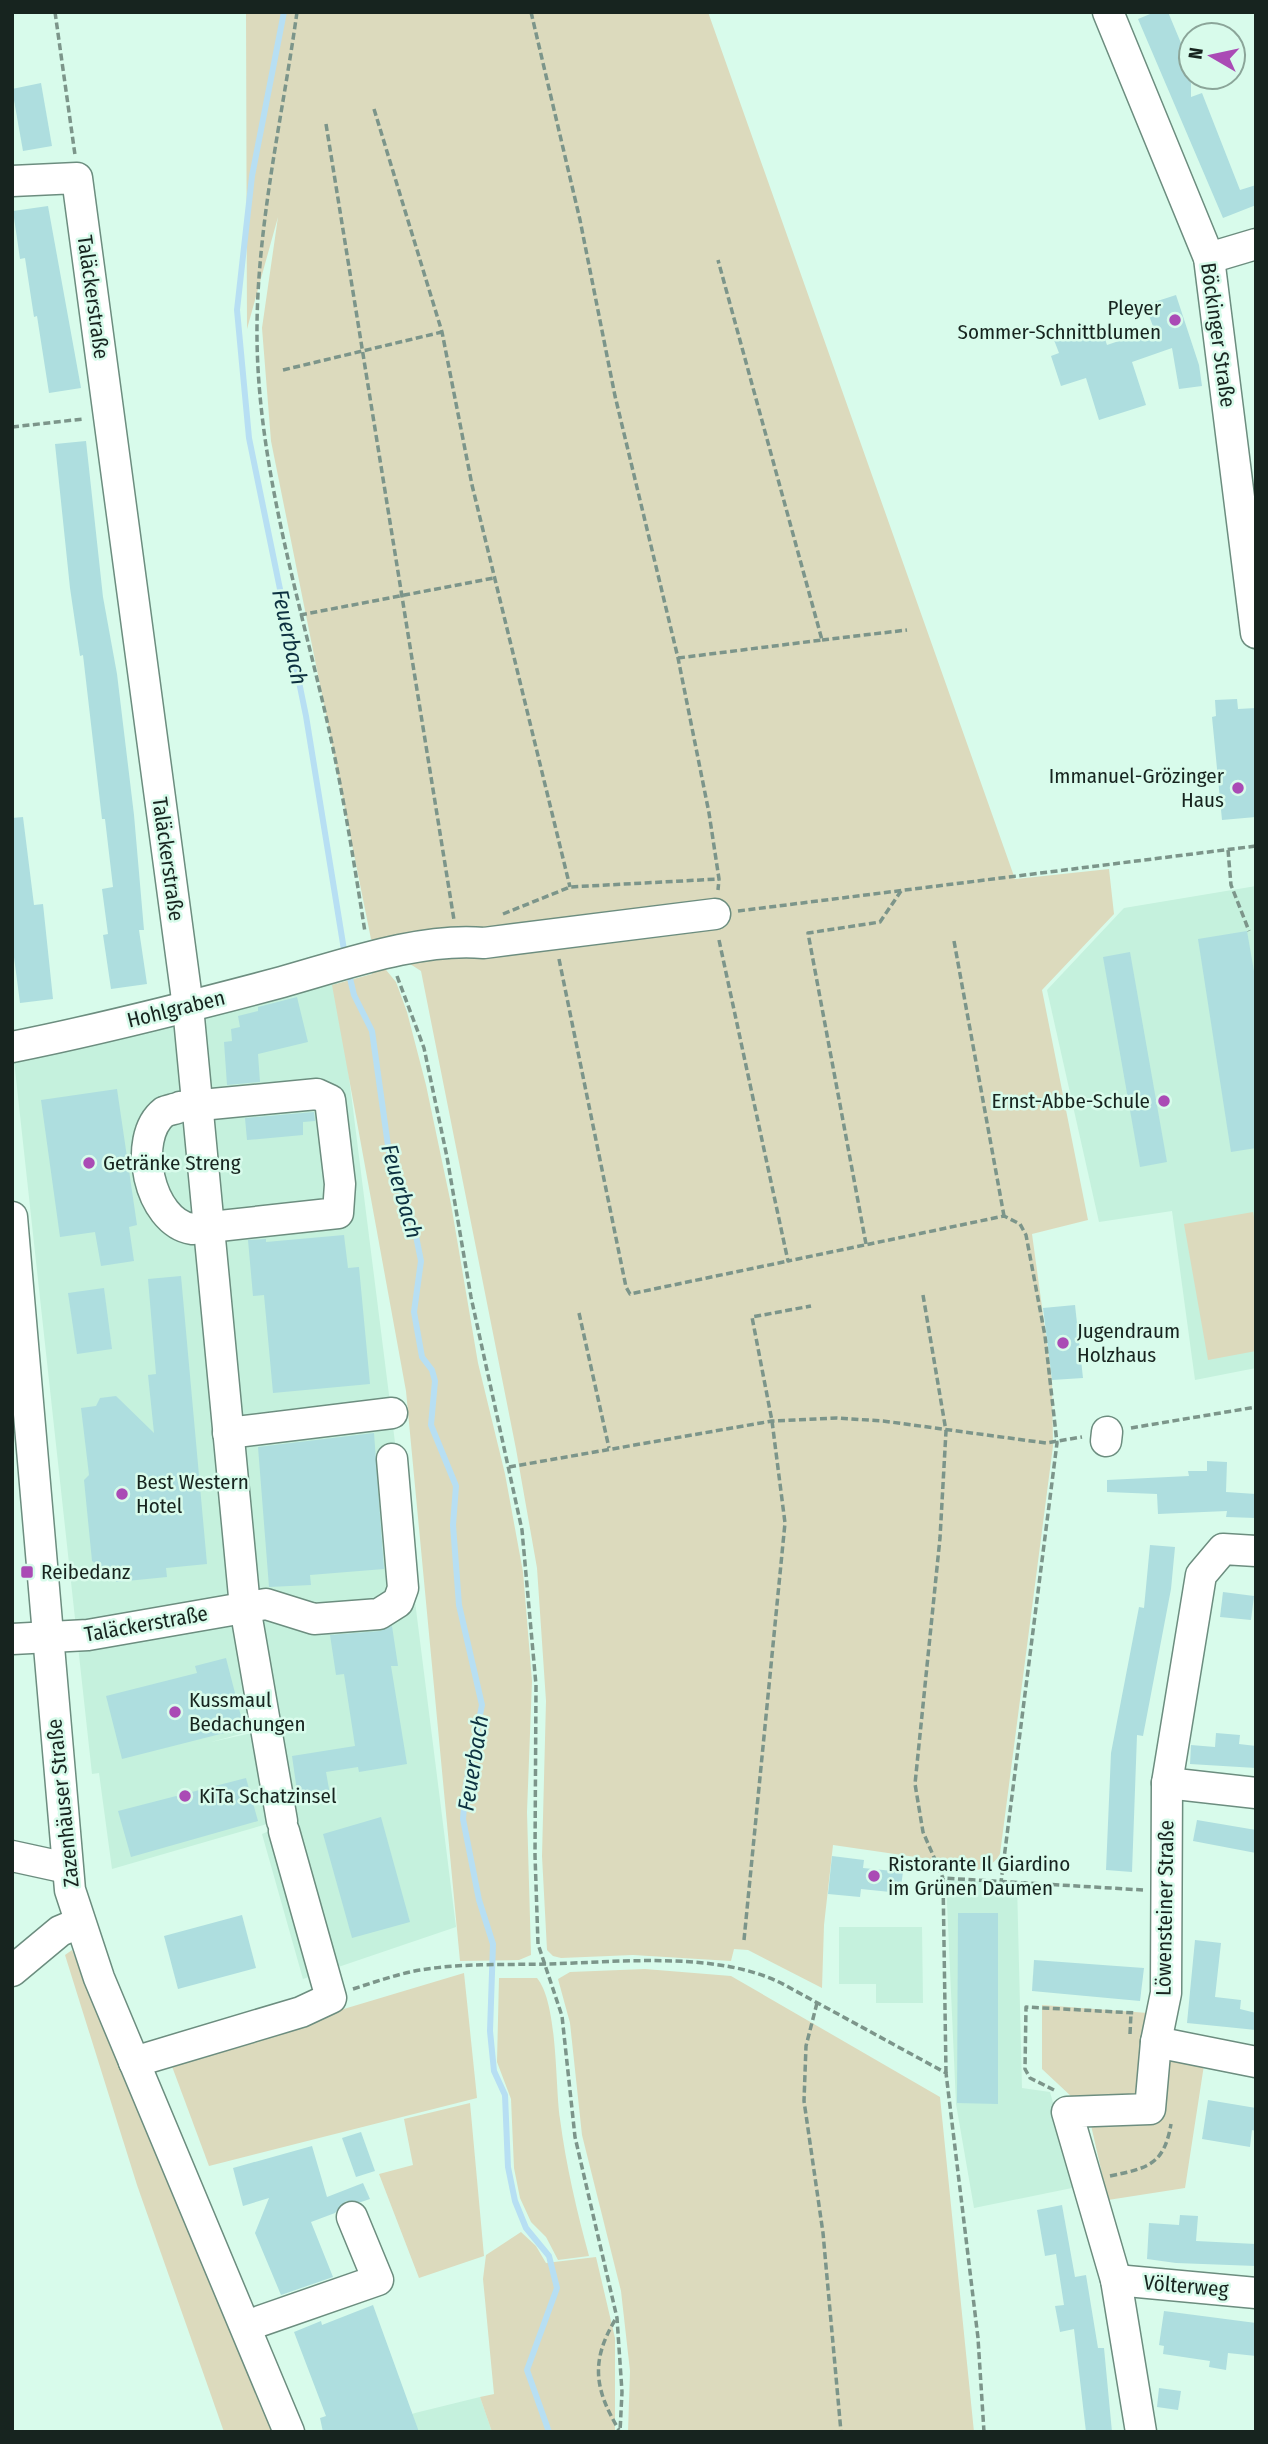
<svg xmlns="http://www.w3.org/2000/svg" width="1268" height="2444" viewBox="0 0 1268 2444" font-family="'Fira Sans Condensed',sans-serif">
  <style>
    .built { fill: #c5f1dd }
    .green { fill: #dcdabd }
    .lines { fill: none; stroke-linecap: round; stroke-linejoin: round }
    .stream { stroke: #b7dff3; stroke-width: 6 }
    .building { fill: #aededf }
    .minor-casing { stroke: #6c8d7f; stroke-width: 33 }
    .path { stroke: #7c958a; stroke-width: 3.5; stroke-dasharray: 7 3.5; stroke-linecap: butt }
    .minor { stroke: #fff; stroke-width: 30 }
    .poi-dot { fill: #aa4bb5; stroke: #d8fbeb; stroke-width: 2.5 }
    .labels { text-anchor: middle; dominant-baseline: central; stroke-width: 5; stroke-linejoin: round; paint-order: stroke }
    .street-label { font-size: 21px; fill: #17241f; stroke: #d8fbeb }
    .poi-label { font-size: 21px; fill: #17241f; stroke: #d8fbeb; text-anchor: start }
    .water-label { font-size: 23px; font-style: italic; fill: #0d3140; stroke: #d8fbeb }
  </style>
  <rect width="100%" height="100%" fill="#d8fbeb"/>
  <g class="built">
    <polygon points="1256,886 1256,1368 1195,1380 1172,1211 1099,1222 1047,990 1124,908"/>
    <polygon points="334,958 456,1927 303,1979 262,1834 278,1827 259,1729 211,1742 252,1733 274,1822 112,1869 99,1773 92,1774 13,1051"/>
    <polygon points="946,1880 1017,1883 1022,2088 1050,2092 1077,2187 974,2208 956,2104"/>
    <polygon points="839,1927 922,1927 923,2003 876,2003 876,1984 839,1984"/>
    <polygon points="480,2397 492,2432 362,2432 415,2413"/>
  </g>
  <g class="green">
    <path d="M246,12H708L1015,879L1109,869L1114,914L1042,990L1088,1220L1032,1234L1052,1380L1053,1446L1000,1854C990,1873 959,1877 943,1861L833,1845L824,1925L822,1988L748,1950L734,1949L731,1961L633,1955L561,1958L553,1956L547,1950L542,1856L546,1701L537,1568L516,1449L421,971L371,939L271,441L262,328L278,217L247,329Z"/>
    <polygon points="382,965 396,982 407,1012 426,1085 451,1204 478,1363 505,1474 523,1572 532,1681 527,1812 531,1955 519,1960 460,1961 406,1391 332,985 372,974 373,967"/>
    <polygon points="1253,1212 1256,1228 1256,1351 1208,1360 1184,1224"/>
    <polygon points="72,1950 272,2432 224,2432 137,2185 65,1955"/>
    <polygon points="645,1969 731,1976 940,2097 974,2432 628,2432 630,2371 621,2291 582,2135 570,2023 558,1979 570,1972"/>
    <polygon points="464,1973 477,2098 209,2166 170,2061"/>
    <path d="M499,1978H537C558,2003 555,2085 560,2119C566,2165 577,2212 589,2256L558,2260L546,2237L531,2222L520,2198L514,2168L511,2099L497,2062Z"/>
    <polygon points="1042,2005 1148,2013 1204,2065 1185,2188 1108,2200 1088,2112 1042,2069"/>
    <polygon points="470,2103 484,2256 419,2278 379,2174 413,2165 404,2119"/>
    <polygon points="521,2232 536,2246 546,2263 596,2257 615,2338 615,2432 492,2432 480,2397 494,2394 483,2279 486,2255"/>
  </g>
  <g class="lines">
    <g class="stream">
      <polyline points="284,12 252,176 237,310 249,438 306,716 345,956"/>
      <polyline points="348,970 354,995 372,1031 390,1160 413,1221 421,1261 414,1312 422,1357 432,1370 435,1381 431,1425 456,1486 453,1525 459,1605 482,1705 466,1785 463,1819 479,1900 493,1944 490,2031 494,2071 505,2095 508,2167 515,2201 526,2228 549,2256 557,2288 527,2370 549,2432"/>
    </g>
  </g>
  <g class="building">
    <polygon points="1155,12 1168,12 1191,67 1191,97 1202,93 1240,190 1256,185 1256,205 1223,218 1138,19"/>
    <polygon points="41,83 52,146 23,151 12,89"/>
    <polygon points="48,206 81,388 49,393 37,316 34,317 25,258 20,259 13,211"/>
    <polygon points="1176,295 1199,365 1202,386 1179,389 1172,348 1132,362 1146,405 1099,420 1086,378 1061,386 1051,356 1059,353 1054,340 1100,324 1107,345 1154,329 1145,305"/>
    <polygon points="86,441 103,597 117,674 134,815 144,930 139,930 147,984 111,989 103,935 108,934 102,889 113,887 105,819 102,819 83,655 80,656 70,588 55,444"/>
    <polygon points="1237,699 1238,709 1256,708 1256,817 1222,820 1212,717 1216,716 1215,700"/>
    <polygon points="23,817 34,905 43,904 53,999 20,1003 12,942 12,818"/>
    <polygon points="1247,931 1256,983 1256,1148 1231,1152 1198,939"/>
    <polygon points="1130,952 1167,1162 1140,1167 1103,957"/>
    <polygon points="297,997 308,1042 258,1054 260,1082 227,1085 224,1042 232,1041 231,1029 240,1027 238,1016 258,1011 258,1007"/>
    <polygon points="117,1089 137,1225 129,1227 134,1261 101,1266 95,1232 60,1237 41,1100"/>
    <polygon points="314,1112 315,1121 303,1122 303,1135 247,1140 245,1118"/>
    <polygon points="344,1235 348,1268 359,1267 370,1384 273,1393 264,1295 253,1296 248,1240 266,1239 266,1242"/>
    <polygon points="181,1276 207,1564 166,1568 167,1577 117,1582 92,1561 84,1480 89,1475 81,1408 96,1406 100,1398 116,1396 154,1433 148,1375 156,1374 148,1279"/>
    <polygon points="104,1288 112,1349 77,1354 68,1293"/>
    <polygon points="1075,1305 1083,1378 1052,1380 1043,1308"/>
    <polygon points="374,1433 384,1569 310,1575 311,1585 269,1587 258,1447"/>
    <polygon points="1207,1461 1227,1462 1226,1492 1256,1494 1256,1518 1226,1517 1227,1511 1158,1514 1157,1494 1107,1492 1107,1480 1189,1476 1188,1471 1207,1471"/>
    <polygon points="1150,1545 1175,1547 1171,1589 1143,1736 1137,1735 1132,1872 1106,1870 1111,1753 1139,1607 1144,1608"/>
    <polygon points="1223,1592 1254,1596 1251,1620 1220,1617"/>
    <polygon points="392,1626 398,1666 391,1666 407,1764 359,1772 358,1767 326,1772 331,1800 299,1805 292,1756 355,1746 344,1674 336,1675 330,1635 380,1631"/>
    <polygon points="226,1658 244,1728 122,1759 106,1696 197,1673 195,1666"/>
    <polygon points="1216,1733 1240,1735 1239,1744 1256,1746 1256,1768 1190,1764 1191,1745 1215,1747"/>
    <polygon points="246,1778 258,1821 131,1857 118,1811"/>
    <polygon points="381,1817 410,1922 352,1938 323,1834"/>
    <polygon points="1197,1820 1256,1830 1256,1853 1193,1841"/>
    <polygon points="832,1856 864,1860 863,1868 903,1872 900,1893 861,1889 860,1897 828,1894"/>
    <polygon points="958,1913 998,1913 998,2104 957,2103"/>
    <polygon points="242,1915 256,1968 178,1989 164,1936"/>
    <polygon points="1195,1940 1221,1943 1215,1997 1241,2000 1240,2009 1256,2013 1256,2030 1187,2023"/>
    <polygon points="1034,1960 1144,1968 1140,2001 1032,1991"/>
    <polygon points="1208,2100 1256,2108 1256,2131 1252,2130 1250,2147 1202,2139"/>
    <polygon points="361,2132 375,2171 356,2177 342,2138"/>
    <polygon points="312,2146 327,2197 363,2183 370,2199 361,2202 346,2201 335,2213 311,2222 333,2277 281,2295 255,2233 269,2198 243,2206 233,2168"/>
    <polygon points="1062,2205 1075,2277 1086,2275 1098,2348 1104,2348 1112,2432 1086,2432 1074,2329 1060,2332 1055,2306 1064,2305 1056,2254 1045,2256 1037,2210"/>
    <polygon points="1180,2215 1198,2216 1196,2241 1256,2244 1256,2266 1176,2263 1147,2259 1149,2223 1179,2225"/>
    <polygon points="373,2305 419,2432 323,2432 320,2418 326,2416 294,2332 321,2321 322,2325"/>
    <polygon points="1164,2311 1256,2323 1256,2356 1228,2353 1226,2370 1209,2367 1210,2361 1163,2354 1164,2346 1159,2345"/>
    <polygon points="1159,2388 1181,2391 1178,2410 1157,2407"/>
  </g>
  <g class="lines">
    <defs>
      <g id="minor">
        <polyline points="1108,12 1209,258 1256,633"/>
        <polyline points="12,181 77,178 188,1007 245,1607 282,1821"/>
        <polyline points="1209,258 1256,244"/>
        <path d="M12,1047C103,1029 192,1006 282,982C343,965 421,937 484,943L715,914"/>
        <path d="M317,1094L330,1100L340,1184L338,1213L192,1229C149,1222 131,1138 164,1112C168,1110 176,1109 180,1107Z"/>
        <polyline points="12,1217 70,1890 99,1978 289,2432"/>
        <polyline points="228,1433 392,1413"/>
        <polyline points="1106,1441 1107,1432"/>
        <polyline points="12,1639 88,1635 266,1604 314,1619 379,1614 398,1602 403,1588 392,1459"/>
        <polyline points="1167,1783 1256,1793"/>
        <polyline points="12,1856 67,1868"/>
        <polyline points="12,1971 60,1931 79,1923"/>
        <polyline points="1156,2042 1256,2062"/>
        <polyline points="134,2062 301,2012 331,1998 284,1831"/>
        <polyline points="1116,2280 1256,2293"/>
        <polyline points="246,2326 378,2280 352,2217"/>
        <polyline points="1141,2432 1116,2280 1067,2112 1150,2109 1156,2042 1166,1993 1167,1783 1201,1575 1223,1549 1256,1551"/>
      </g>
    </defs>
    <use href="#minor" class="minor-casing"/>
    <g class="path">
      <polyline points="55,12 75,155"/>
      <path d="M297,12C282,120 256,229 257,338C258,454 292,575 319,687C339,767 352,850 365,932"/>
      <polyline points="531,12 580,220 615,396 678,658 709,813 719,879 718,890"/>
      <polyline points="374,109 442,332 472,485 570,887"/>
      <polyline points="326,124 454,920"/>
      <polyline points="283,370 442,332"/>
      <polyline points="12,427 83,419"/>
      <polyline points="300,615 494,578"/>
      <polyline points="822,640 907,630"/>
      <polyline points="678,658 822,640 718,260"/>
      <polyline points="1228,850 1231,885 1249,931"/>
      <polyline points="738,911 1256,846"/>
      <polyline points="503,914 570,887 719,879"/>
      <polyline points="719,940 788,1261 1004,1216 1020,1224 1026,1235 1045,1336 1057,1443 1001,1882"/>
      <polyline points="954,941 1004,1216"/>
      <polyline points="559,959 626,1287 630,1294 788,1261"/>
      <polyline points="397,976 424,1048 447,1157 471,1297 522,1530 536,1685 535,1855 538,1944 562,2016 575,2137 617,2318 622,2392 620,2432"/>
      <polyline points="866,1244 808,933 880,922 901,891"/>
      <polyline points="923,1295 946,1431 940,1538 915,1784 923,1832 943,1878"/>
      <polyline points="579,1313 609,1448"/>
      <polyline points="1131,1428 1256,1407"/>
      <polyline points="509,1467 772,1421 837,1418 883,1421 1046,1443 1082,1437"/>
      <polyline points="744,1940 785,1523 772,1421 752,1317 811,1306"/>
      <path d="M353,1989C375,1982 397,1974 420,1970C462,1963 506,1965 548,1964C620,1962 716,1951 781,1983L946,2073L978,2338L984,2432"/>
      <polyline points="817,2003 806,2046 804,2101 823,2233 841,2432"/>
      <polyline points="1130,2034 1131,2013"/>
      <polyline points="946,2073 943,1878 1143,1890"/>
      <polyline points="1054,2090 1030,2078 1025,2069 1026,2007 1136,2013"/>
      <path d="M1110,2176C1148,2168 1164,2165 1171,2124"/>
      <path d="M615,2320C590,2362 595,2390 619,2430"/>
    </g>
    <use href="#minor" class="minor"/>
  </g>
  <g class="poi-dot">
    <circle cx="1175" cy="320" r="7"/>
    <circle cx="1238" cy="788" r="7"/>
    <circle cx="1164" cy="1101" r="7"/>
    <circle cx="89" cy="1163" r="7"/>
    <circle cx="1063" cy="1343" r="7"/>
    <circle cx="122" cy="1494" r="7"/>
    <rect x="20" y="1565" width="14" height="14" rx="3.5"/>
    <circle cx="175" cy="1712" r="7"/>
    <circle cx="185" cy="1796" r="7"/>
    <circle cx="874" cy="1876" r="7"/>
  </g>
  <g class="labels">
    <g class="street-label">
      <text transform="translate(93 297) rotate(82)">Taläckerstraße</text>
      <text transform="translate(1218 335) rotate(82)">Böckinger Straße</text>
      <text transform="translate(168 859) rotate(82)">Taläckerstraße</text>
      <text transform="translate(176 1009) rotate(-14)">Hohlgraben</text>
      <text transform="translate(146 1624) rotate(-10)">Taläckerstraße</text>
      <text transform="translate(63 1803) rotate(-96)">Zazenhäuser Straße</text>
      <text transform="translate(1165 1908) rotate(-89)">Löwensteiner Straße</text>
      <text transform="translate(1186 2286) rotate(5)">Völterweg</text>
    </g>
    <g class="poi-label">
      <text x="1161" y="308" text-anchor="end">Pleyer<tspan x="1161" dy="24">Sommer-Schnittblumen</tspan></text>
      <text x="1224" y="776" text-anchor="end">Immanuel-Grözinger<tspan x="1224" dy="24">Haus</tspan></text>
      <text x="1150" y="1101" text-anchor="end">Ernst-Abbe-Schule</text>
      <text x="103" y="1163">Getränke Streng</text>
      <text x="1077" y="1331">Jugendraum<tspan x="1077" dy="24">Holzhaus</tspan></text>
      <text x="136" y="1482">Best Western<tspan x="136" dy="24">Hotel</tspan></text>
      <text x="41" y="1572">Reibedanz</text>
      <text x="189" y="1700">Kussmaul<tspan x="189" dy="24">Bedachungen</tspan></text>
      <text x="199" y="1796">KiTa Schatzinsel</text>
      <text x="888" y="1864">Ristorante Il Giardino<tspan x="888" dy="24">im Grünen Daumen</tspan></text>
    </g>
    <g class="water-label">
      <text transform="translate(290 637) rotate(78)">Feuerbach</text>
      <text transform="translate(402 1191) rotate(74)">Feuerbach</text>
      <text transform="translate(473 1763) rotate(-81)">Feuerbach</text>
    </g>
  </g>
  <rect width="1268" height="2444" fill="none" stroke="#17241f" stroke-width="28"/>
  <g transform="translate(1212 56) rotate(279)"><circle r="33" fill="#d8fbeb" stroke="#8ba599" stroke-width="2"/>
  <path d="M0-5L12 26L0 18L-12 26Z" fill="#aa4bb5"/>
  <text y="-10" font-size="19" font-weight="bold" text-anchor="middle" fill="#17241f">N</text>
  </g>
</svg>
